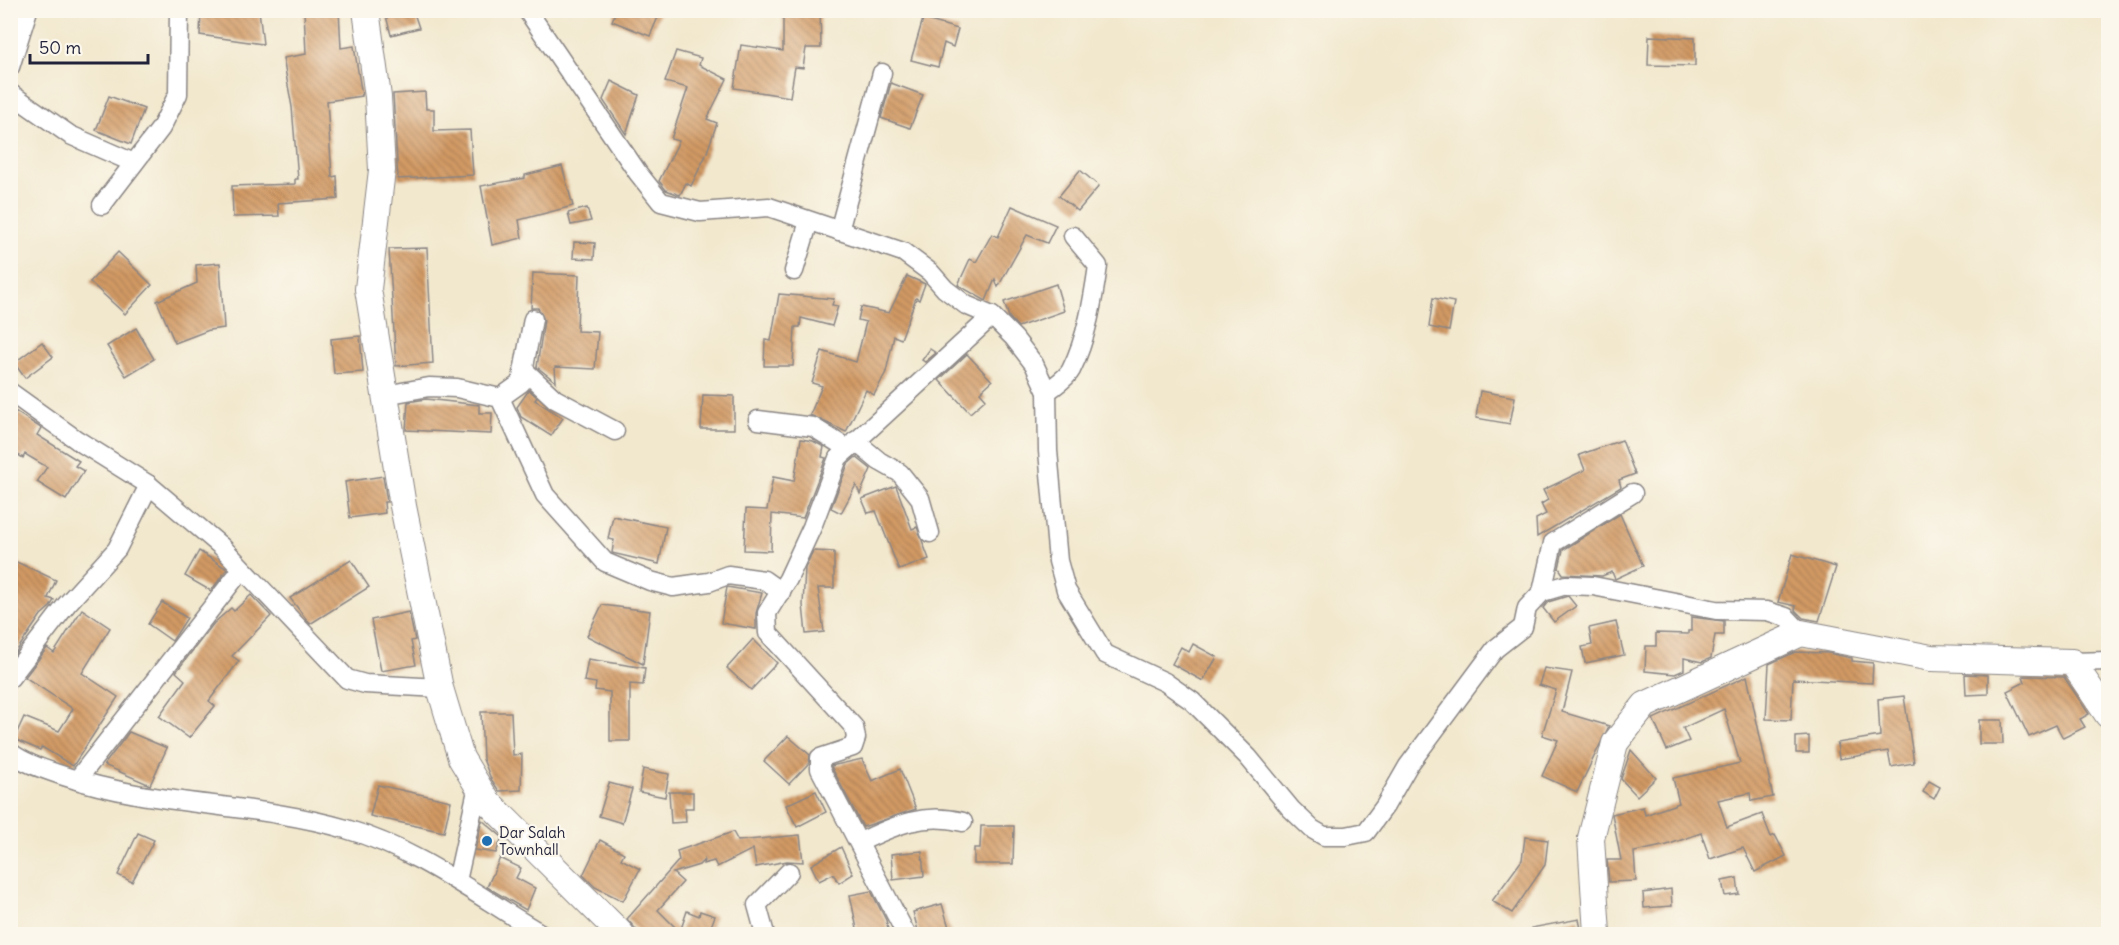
<svg xmlns="http://www.w3.org/2000/svg" width="2119" height="945" viewBox="0 0 2119 945" font-family="Delius,sans-serif">
  <style>
    .building { fill: url(#building-back-hatch) }
    .lines { fill: none; stroke-linecap: round; stroke-linejoin: round }
    .street-casing { stroke: #8a8584; stroke-width: 21 }
    .secondary-casing { stroke: #8a8584; stroke-width: 28 }
    .street { stroke: #fff; stroke-width: 18 }
    .secondary { stroke: #fff; stroke-width: 26 }
    .poi-dot { fill: #1f6fb2; stroke: #fbf7ec; stroke-width: 2 }
    .labels { text-anchor: middle; dominant-baseline: central; stroke-width: 4.5; stroke-linejoin: round; paint-order: stroke }
    .poi-label { font-size: 15px; fill: #22223b; stroke: #fbf7ec; text-anchor: start }
  </style>
  <defs>
    <pattern id="building-back-hatch" width="6" height="6" patternUnits="userSpaceOnUse" patternTransform="scale(1.5)"><rect width="6" height="6" fill="#d29a64"/><path d="M-1 5l2 2M0 0l6 6M5-1l2 2" fill="none" stroke="#aa7d54"/></pattern>
  </defs>
  <rect width="100%" height="100%" fill="#fbf7ec"/>
  <filter id="ink" filterUnits="userSpaceOnUse"><feTurbulence type="fractalNoise" baseFrequency=".0167" numOctaves="2"/><feDisplacementMap in="SourceGraphic" scale="12" xChannelSelector="R" yChannelSelector="G"/><feConvolveMatrix kernelMatrix="1 2 1 2 8 2 1 2 1" color-interpolation-filters="sRGB"/></filter>
  <filter id="wash" filterUnits="userSpaceOnUse"><feTurbulence type="fractalNoise" baseFrequency=".008" numOctaves="4" result="noise"/><feDisplacementMap in="SourceGraphic" scale="24" xChannelSelector="R" yChannelSelector="G"/><feGaussianBlur stdDeviation="1.35" result="paint"/><feColorMatrix in="noise" values="0 0 0 0 0 0 0 0 0 0 0 0 0 0 0 0 0 1.4 0 .05"/><feComposite in="paint" operator="in"/></filter>
  <g filter="url(#wash)">
    <rect width="100%" height="100%" fill="#f2e8ce"/>
    <g id="blocks">
      <g class="building">
        <polygon points="201,10 259,10 263,44 200,35"/>
        <polygon points="304,10 339,10 341,48 354,46 362,96 327,101 332,177 337,176 338,199 278,203 279,216 233,217 232,186 295,184 295,179 298,179 292,107 283,58 306,54"/>
        <polygon points="406,10 413,10 419,28 391,35 386,16"/>
        <polygon points="616,10 661,10 650,36 612,21"/>
        <polygon points="783,10 820,10 821,48 806,48 803,68 795,67 790,97 734,88 741,45 783,51"/>
        <polygon points="923,19 958,29 953,47 944,43 938,67 911,60"/>
        <polygon points="1649,36 1695,38 1695,66 1648,65"/>
        <polygon points="676,51 701,58 699,65 727,79 707,119 717,123 706,155 691,186 686,183 680,195 666,190 659,181 679,141 671,139 688,88 665,82"/>
        <polygon points="611,81 639,95 626,134 603,100"/>
        <polygon points="891,83 923,95 910,128 881,118"/>
        <polygon points="425,92 426,109 434,109 434,131 470,130 473,175 398,179 393,94"/>
        <polygon points="109,96 144,109 131,144 96,130"/>
        <polygon points="562,166 573,206 519,220 522,238 492,245 481,186 525,178 525,175"/>
        <polygon points="1080,170 1099,186 1078,211 1059,196"/>
        <polygon points="1012,206 1056,225 1047,243 1027,235 998,287 995,279 986,301 958,285 970,259 976,262 992,234 998,237"/>
        <polygon points="587,208 591,221 571,225 568,213"/>
        <polygon points="574,242 595,243 594,259 573,258"/>
        <polygon points="427,248 433,363 396,366 389,249"/>
        <polygon points="118,252 152,285 125,314 90,282"/>
        <polygon points="220,263 224,328 209,330 175,343 157,301 197,283 196,265"/>
        <polygon points="533,273 579,275 577,331 598,332 595,369 555,367 556,382 537,367 544,320 538,308 531,308"/>
        <polygon points="907,276 925,284 919,300 916,298 901,339 894,336 886,372 874,395 866,390 846,432 810,415 822,386 812,383 822,351 856,362 866,322 858,320 861,307 889,313"/>
        <polygon points="1056,284 1064,311 1018,327 1009,317 1004,302"/>
        <polygon points="779,294 834,299 832,305 838,306 832,326 801,318 800,327 795,327 793,366 764,366 765,340 771,341"/>
        <polygon points="1433,298 1454,302 1449,331 1429,327"/>
        <polygon points="136,328 154,359 126,376 107,346"/>
        <polygon points="360,336 363,372 334,374 331,339"/>
        <polygon points="42,342 53,357 25,378 14,363"/>
        <polygon points="930,349 936,353 925,362 922,360"/>
        <polygon points="967,354 992,381 980,392 986,399 970,413 939,380"/>
        <polygon points="529,390 537,397 535,400 563,418 551,436 521,417 517,407"/>
        <polygon points="1480,391 1515,397 1510,424 1476,418"/>
        <polygon points="703,395 734,396 734,429 701,429"/>
        <polygon points="426,399 479,405 479,413 492,413 491,434 406,430 408,402"/>
        <polygon points="10,408 41,428 37,435 79,461 75,466 84,471 66,500 37,482 47,467 25,454 23,458 10,450"/>
        <polygon points="801,439 813,441 824,447 822,457 826,458 803,518 772,514 771,551 744,550 746,509 767,510 773,477 794,481"/>
        <polygon points="1622,440 1635,474 1619,480 1621,487 1537,537 1536,519 1546,514 1541,504 1548,500 1543,490 1585,470 1579,455"/>
        <polygon points="856,457 871,469 860,494 856,485 841,513 831,508 848,464"/>
        <polygon points="383,476 387,502 384,502 385,513 350,518 345,482"/>
        <polygon points="896,486 912,529 917,527 929,559 899,570 876,511 868,513 862,499"/>
        <polygon points="1620,514 1643,566 1615,579 1612,572 1602,576 1563,574 1559,568 1563,550"/>
        <polygon points="613,516 666,527 659,564 612,553 614,540 608,539"/>
        <polygon points="199,551 227,569 211,591 185,576"/>
        <polygon points="813,551 834,552 834,588 818,588 824,632 806,634 803,605 805,568"/>
        <polygon points="1792,554 1836,567 1819,621 1803,618 1795,610 1796,606 1778,602"/>
        <polygon points="10,559 56,580 48,598 54,600 50,607 41,615 11,659"/>
        <polygon points="351,560 369,587 310,624 290,598"/>
        <polygon points="727,587 762,593 756,613 756,629 721,623"/>
        <polygon points="251,595 271,616 232,656 239,661 209,701 215,706 189,738 159,716 185,680 176,672 214,623 231,608 234,611"/>
        <polygon points="1568,596 1576,606 1554,622 1543,608 1548,602"/>
        <polygon points="162,602 187,618 172,641 148,624"/>
        <polygon points="602,605 650,611 643,664 587,636"/>
        <polygon points="82,609 110,628 82,673 118,697 73,766 42,747 40,750 14,739 24,717 59,731 73,709 25,677 47,648 54,653"/>
        <polygon points="409,612 415,640 411,641 416,665 381,671 371,620"/>
        <polygon points="1691,617 1724,621 1724,635 1715,635 1711,658 1702,662 1684,658 1684,670 1675,674 1645,671 1646,646 1656,646 1656,633 1688,634 1688,631 1691,631"/>
        <polygon points="1616,622 1624,655 1585,663 1582,647 1592,645 1589,628"/>
        <polygon points="753,639 777,663 751,690 727,668"/>
        <polygon points="1193,644 1217,657 1203,681 1172,664 1181,647 1189,652"/>
        <polygon points="1795,652 1828,653 1852,658 1852,661 1873,663 1872,683 1793,679 1791,720 1766,719 1769,664"/>
        <polygon points="588,659 645,668 643,685 630,684 630,741 610,741 610,692 595,690 596,683 584,681"/>
        <polygon points="1544,668 1572,672 1562,712 1609,726 1577,792 1542,776 1558,740 1542,735 1556,690 1539,685"/>
        <polygon points="1965,674 1988,675 1988,694 1966,695"/>
        <polygon points="1747,676 1773,797 1751,801 1750,793 1718,800 1727,827 1762,814 1771,837 1775,835 1786,856 1755,872 1743,848 1710,859 1701,833 1667,845 1634,852 1636,881 1609,882 1607,860 1621,860 1612,814 1643,807 1645,815 1679,803 1673,778 1740,763 1724,709 1683,728 1689,741 1667,750 1653,719"/>
        <polygon points="2023,676 2064,677 2089,714 2080,719 2085,727 2063,738 2056,725 2029,737 2007,691 2025,682"/>
        <polygon points="1904,696 1914,763 1891,767 1888,751 1839,759 1837,743 1880,736 1878,699"/>
        <polygon points="481,712 511,712 513,755 522,754 521,790 499,791 491,779 483,759"/>
        <polygon points="1979,720 2002,720 2003,744 1979,744"/>
        <polygon points="129,732 167,748 150,785 104,765"/>
        <polygon points="788,736 810,755 809,763 789,784 764,761"/>
        <polygon points="1809,736 1809,753 1796,753 1796,737"/>
        <polygon points="1631,750 1656,778 1637,796 1621,779"/>
        <polygon points="862,759 872,781 900,769 916,809 863,827 831,766"/>
        <polygon points="643,769 669,774 665,797 639,792"/>
        <polygon points="1929,781 1940,787 1934,799 1923,792"/>
        <polygon points="609,783 632,789 622,823 599,816"/>
        <polygon points="378,785 451,801 444,832 370,816"/>
        <polygon points="816,791 826,812 797,827 786,805"/>
        <polygon points="669,792 693,792 693,808 685,808 686,822 671,823"/>
        <polygon points="482,820 502,837 496,853 475,850"/>
        <polygon points="981,826 1014,826 1013,864 974,864 974,848 980,848"/>
        <polygon points="733,832 738,841 800,835 803,862 787,861 756,867 753,849 717,867 714,861 703,864 704,860 699,865 673,873 683,882 658,910 680,932 687,911 699,916 700,911 715,916 708,934 640,934 627,919 679,860 677,851"/>
        <polygon points="138,833 154,840 132,882 118,875"/>
        <polygon points="1525,837 1548,840 1545,865 1512,913 1492,901 1522,860"/>
        <polygon points="600,840 624,853 621,859 640,869 623,901 595,887 583,875"/>
        <polygon points="841,847 853,874 839,883 833,874 819,881 811,865"/>
        <polygon points="922,851 924,876 893,880 891,854"/>
        <polygon points="500,858 521,868 516,878 535,888 526,910 487,887"/>
        <polygon points="1737,878 1739,894 1725,896 1722,881"/>
        <polygon points="1671,889 1672,906 1644,908 1643,893"/>
        <polygon points="871,891 886,920 889,934 858,934 850,895"/>
        <polygon points="942,904 951,934 919,934 913,912"/>
        <polygon points="1579,919 1582,934 1531,934 1531,928"/>
      </g>
    </g>
  </g>
  <g filter="url(#ink)">
    <use href="#blocks" fill-opacity="0" stroke="#8a8584" stroke-width="1.5"/>
    <g class="lines">
      <defs>
        <g id="street">
          <polyline points="527,10 638,173 661,202 700,212 769,207 903,252 930,272 945,289 966,305 992,316 1014,338 1034,364 1047,392 1048,451 1058,561 1066,590 1105,654 1165,682 1192,701 1248,757 1291,809 1312,829 1324,836 1346,836 1366,832 1385,806 1408,766 1495,649 1523,627 1527,608 1542,592 1566,585 1593,586 1716,610 1767,611 1786,617 1801,633"/>
          <polyline points="10,67 28,10"/>
          <polyline points="10,93 70,135 134,163"/>
          <polyline points="102,205 161,128 178,94 179,10"/>
          <polyline points="839,231 882,73"/>
          <polyline points="794,271 809,221"/>
          <polyline points="524,370 555,399 615,431"/>
          <polyline points="10,392 77,440 149,485 222,547 347,679 365,684 440,688"/>
          <path d="M1047,392C1054,386 1067,378 1071,370C1087,338 1093,300 1098,266L1073,236"/>
          <polyline points="385,395 429,387 457,388 500,398 545,495 605,562 650,581 673,587 709,582 728,575 764,580 781,592"/>
          <polyline points="500,398 521,383 533,319"/>
          <polyline points="758,420 813,427 848,449"/>
          <polyline points="855,441 879,461 900,473 920,498 930,533"/>
          <polyline points="1542,592 1553,543 1633,493"/>
          <polyline points="2072,662 2108,661"/>
          <polyline points="10,678 67,604 117,549 149,485"/>
          <path d="M10,752C25,764 47,770 64,776C156,807 254,802 346,829C419,850 477,896 542,934"/>
          <polyline points="77,780 242,569"/>
          <path d="M860,842C895,825 924,812 963,822"/>
          <polyline points="457,881 478,786"/>
          <polyline points="765,934 757,905 789,872"/>
          <polyline points="906,934 820,769 820,758 853,747 856,738 854,727 768,633 767,613 788,579 812,527 838,458 992,316"/>
        </g>
        <g id="secondary">
          <polyline points="366,10 378,97 382,170 368,289 403,506 440,688 461,758 487,801 621,934"/>
          <polyline points="1597,934 1591,838 1615,743 1645,705 1801,633 1931,658 2072,662 2108,715"/>
        </g>
      </defs>
      <use href="#street" class="street-casing"/>
      <use href="#secondary" class="secondary-casing"/>
      <use href="#street" class="street"/>
      <use href="#secondary" class="secondary"/>
    </g>
  </g>
  <circle class="poi-dot" cx="487" cy="841" r="6"/>
  <g class="labels">
    <g class="poi-label">
      <text x="499" y="832">Dar Salah<tspan x="499" dy="17">Townhall</tspan></text>
    </g>
  </g>
  <rect width="2119" height="945" fill="none" stroke="#fbf7ec" stroke-width="36"/>
  <path d="M30 54v9h118v-9" fill="none" stroke="#22223b" stroke-width="3"/>
  <text x="39" y="54" font-size="18" fill="#22223b" stroke="#fbf7ec" stroke-width="4.5" paint-order="stroke">50 m</text>
</svg>
